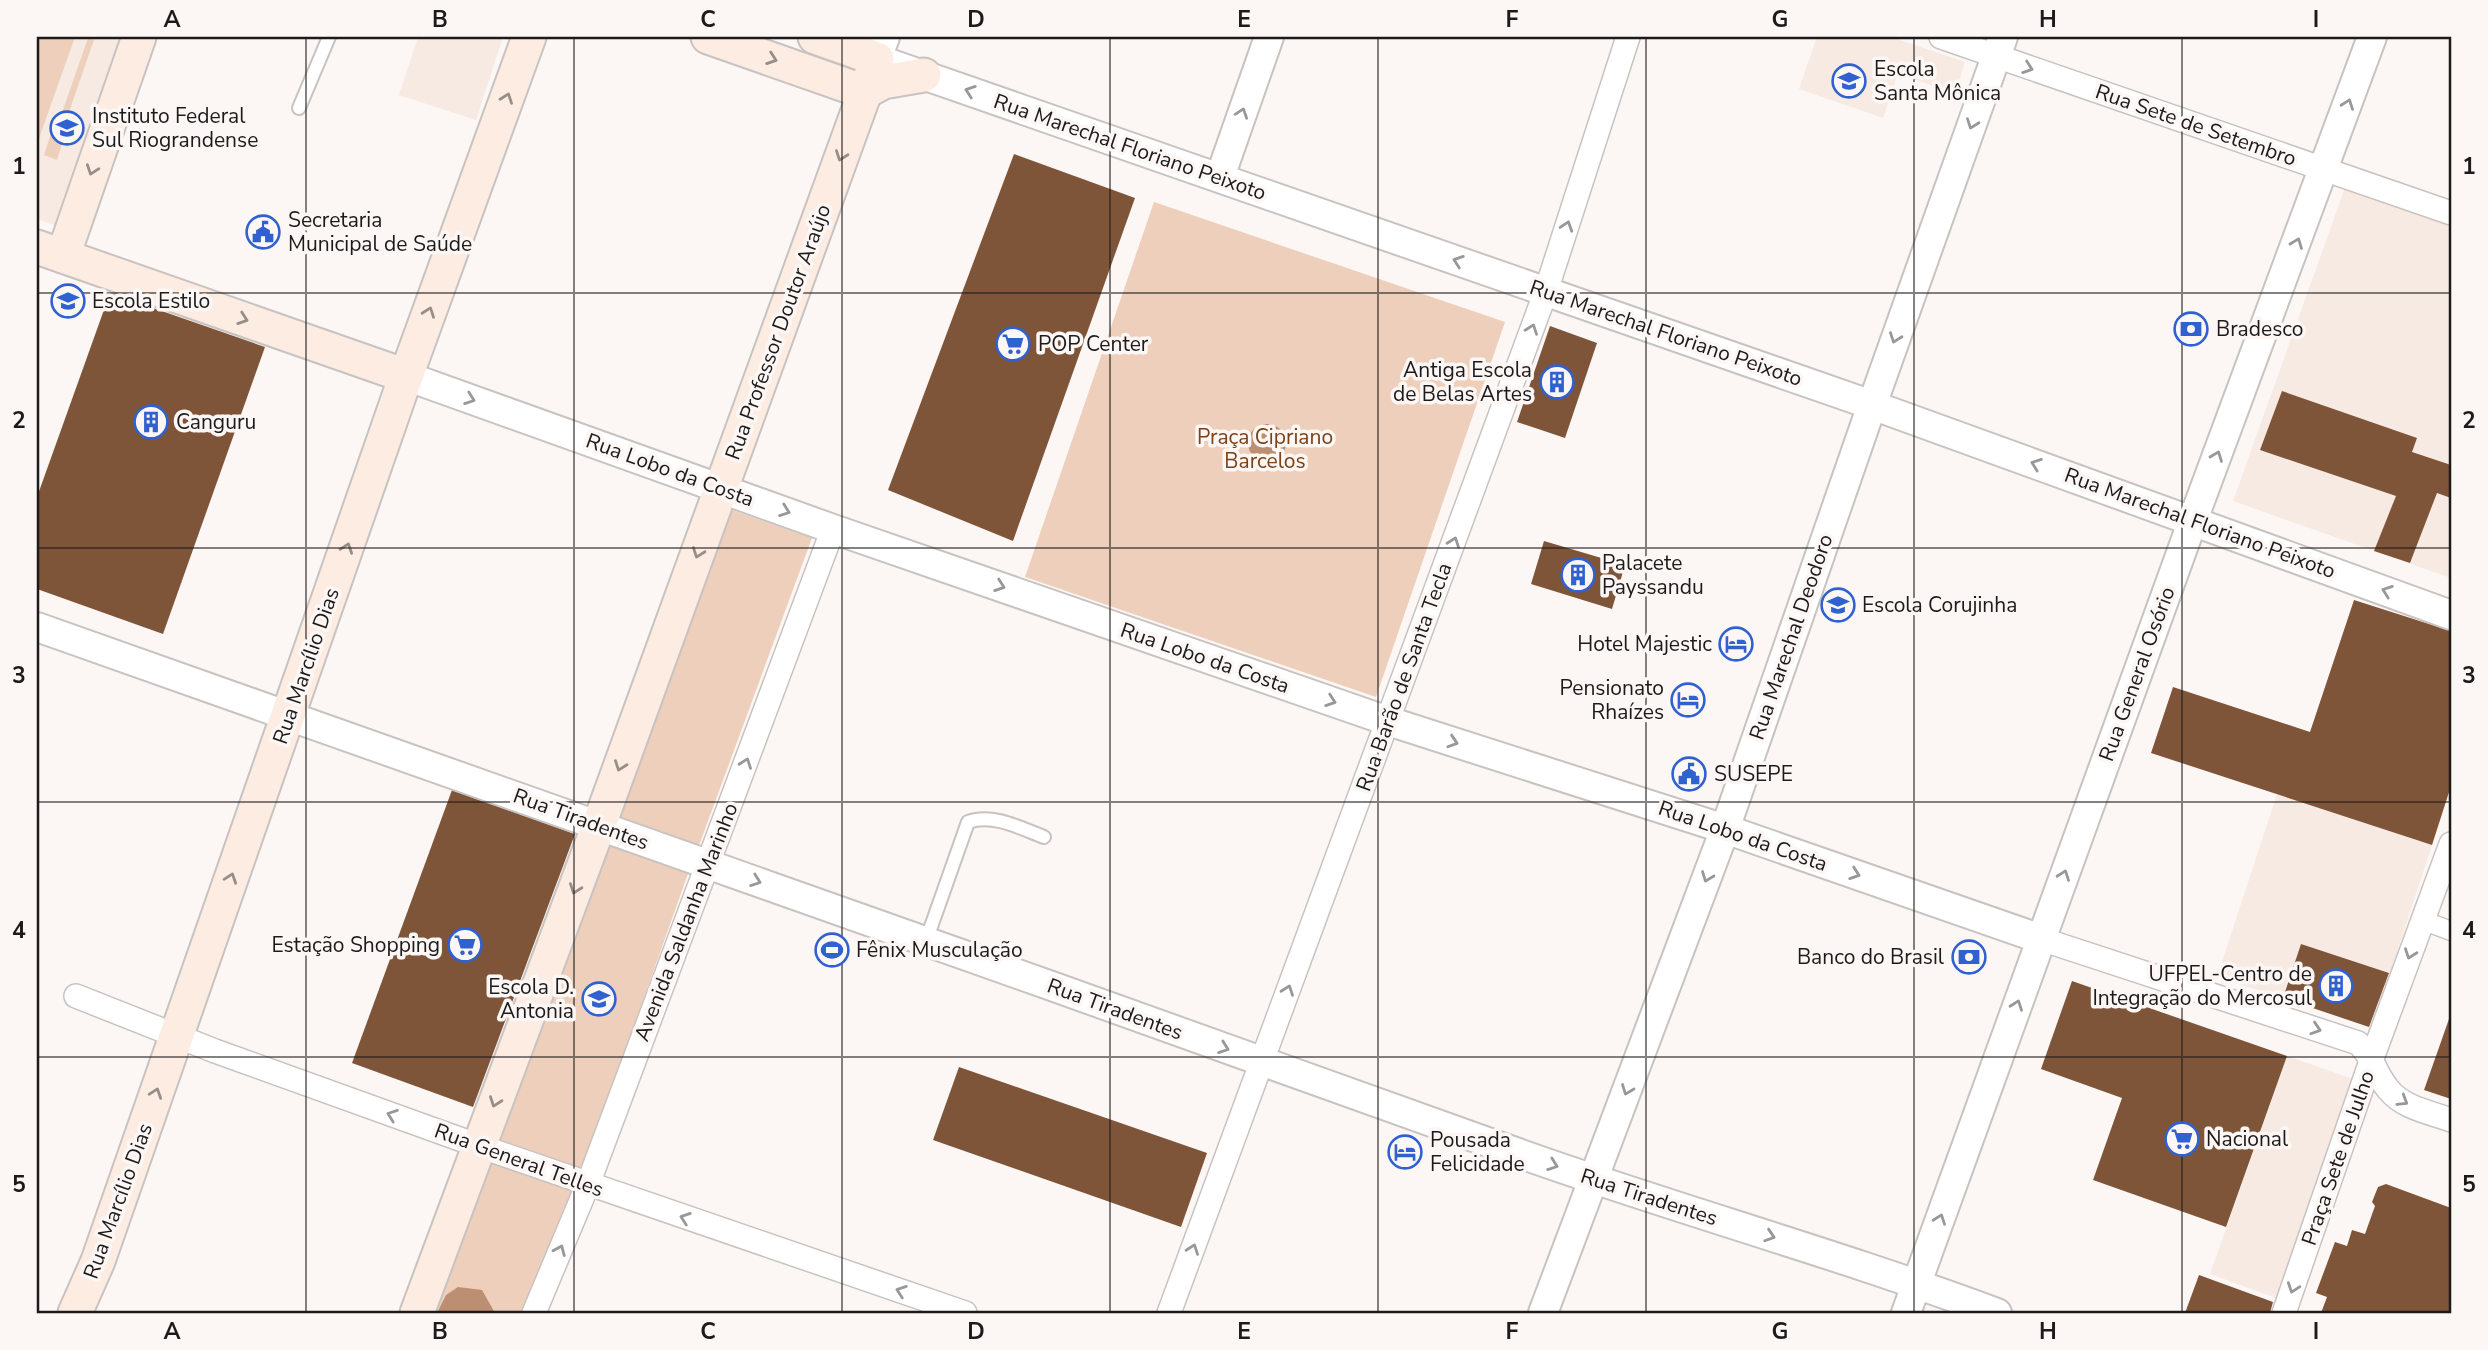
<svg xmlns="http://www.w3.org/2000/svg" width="2488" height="1350" viewBox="0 0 2488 1350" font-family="'Nunito Sans',sans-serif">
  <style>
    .built { fill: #f6eae2 }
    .green { fill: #eecfbb }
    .water { fill: #bc8e72 }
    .building { fill: #7f553a }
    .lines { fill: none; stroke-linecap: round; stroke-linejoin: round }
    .service-casing { stroke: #c8c3c0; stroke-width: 16 }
    .pedestrian-casing { stroke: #c8c3c0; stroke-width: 21 }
    .minor-casing { stroke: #c8c3c0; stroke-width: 26 }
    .tertiary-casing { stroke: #c8c3c0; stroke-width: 32 }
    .secondary-casing { stroke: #c8c3c0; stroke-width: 37 }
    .service { stroke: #fff; stroke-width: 12 }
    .pedestrian { stroke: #fff; stroke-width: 18 }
    .minor { stroke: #fff; stroke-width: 23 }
    .tertiary { stroke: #fff; stroke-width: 28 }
    .secondary { stroke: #fcece2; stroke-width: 33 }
    .oneway { stroke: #988e88 }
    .oneway2 { stroke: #999898 }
    .grid { fill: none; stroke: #1d1b1a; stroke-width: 2; stroke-opacity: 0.55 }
    .labels { text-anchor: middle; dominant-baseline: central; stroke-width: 7; stroke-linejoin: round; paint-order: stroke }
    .poi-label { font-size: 21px; fill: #1d1b1a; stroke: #fcf7f4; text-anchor: start }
    .street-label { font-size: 21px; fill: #1d1b1a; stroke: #fcf7f4 }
    .park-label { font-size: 21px; fill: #7c4114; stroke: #fcf7f4 }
    .neatline { fill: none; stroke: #1d1b1a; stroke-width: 2.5 }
    .grid-label { font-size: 23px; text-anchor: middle; font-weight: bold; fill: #1d1b1a }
  </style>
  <rect width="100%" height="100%" fill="#fcf7f4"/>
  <g class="built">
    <polygon points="37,37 125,37 66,229 37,219"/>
    <polygon points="418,37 503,37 476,120 399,95"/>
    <polygon points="1817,37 1891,37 1965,62 1955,93 1898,74 1883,118 1799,89"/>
    <polygon points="2346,185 2451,222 2451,578 2233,501"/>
    <polygon points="2277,794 2432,845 2390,973 2301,944 2283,998 2217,977"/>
    <polygon points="2287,1056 2356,1080 2279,1299 2210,1274"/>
  </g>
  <g class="green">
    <polygon points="37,37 75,37 37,144"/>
    <polygon points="88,38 94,40 62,132 65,134 57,160 44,155 52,130 56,130"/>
    <polygon points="1154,202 1505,322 1376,697 1025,577"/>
    <polygon points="729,509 812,538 697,851 612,818"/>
    <polygon points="603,841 689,871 582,1172 492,1141"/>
    <polygon points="484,1156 576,1191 521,1313 425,1313"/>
  </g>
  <g class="water">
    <circle cx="1267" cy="443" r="19"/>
    <polygon points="458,1287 482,1290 495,1313 437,1313 446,1295"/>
  </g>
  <g class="building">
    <polygon points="1014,154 1135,198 1013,541 888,490"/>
    <polygon points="110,293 265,347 163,634 37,589 37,497"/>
    <polygon points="1550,326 1597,343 1565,438 1517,422"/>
    <polygon points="2282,391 2417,438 2412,452 2451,465 2451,498 2437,493 2410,563 2374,551 2396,496 2260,450"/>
    <polygon points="1544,541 1625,565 1612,609 1531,584"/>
    <polygon points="2354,600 2451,631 2451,786 2432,845 2151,753 2173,687 2310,732"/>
    <polygon points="452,790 575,834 473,1107 352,1063"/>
    <polygon points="2301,944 2389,973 2369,1027 2283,998"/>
    <polygon points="2072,981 2287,1056 2226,1227 2093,1180 2122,1098 2041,1069"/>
    <polygon points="2449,1019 2451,1020 2451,1099 2424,1090"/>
    <polygon points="959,1067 1207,1153 1181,1227 933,1140"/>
    <polygon points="2386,1184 2451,1208 2451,1313 2321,1313 2327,1297 2316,1293 2335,1242 2347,1246 2352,1230 2365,1234 2375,1206 2372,1202 2378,1187"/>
    <polygon points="2199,1275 2273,1302 2270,1313 2185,1313"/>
  </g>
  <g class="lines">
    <defs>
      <g id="service">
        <polyline points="299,108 329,37"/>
        <path d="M926,941L968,822C993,813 1020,828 1044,837"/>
      </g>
      <polyline id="pedestrian" points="2422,920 2451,931"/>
      <g id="minor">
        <polyline points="1941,37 2451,213"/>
        <path d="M2041,939L2358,1043C2372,1055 2376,1075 2388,1089C2403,1108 2429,1112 2451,1120"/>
        <polyline points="76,996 215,1051 479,1146 965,1313"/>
        <polyline points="534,1313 588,1184 833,529"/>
        <polyline points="1169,1313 1546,291 1628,37"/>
        <polyline points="2284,1313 2371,1061 2451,844"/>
      </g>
      <g id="tertiary">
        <polyline points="885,37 877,59 1872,405 2451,615"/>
        <polyline points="1220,177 1269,37"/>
        <polyline points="406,376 833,529 1388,721 1725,829 2041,939"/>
        <path d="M37,627C536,800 1034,980 1532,1158C1686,1212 1844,1256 1997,1313"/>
        <polyline points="1543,1313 1725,829 1872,405 2003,37"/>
        <polyline points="1906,1313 2193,520 2372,37"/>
      </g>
      <g id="secondary">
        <polyline points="708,37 865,92"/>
        <polyline points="865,92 883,82 924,75"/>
        <polyline points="37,247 406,376"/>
        <polyline points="63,256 139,37"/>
        <polyline points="75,1313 98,1261 406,376 529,37"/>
        <polyline points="417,1313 599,825 877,59 815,37"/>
      </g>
    </defs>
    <use href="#service" class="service-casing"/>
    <use href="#pedestrian" class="pedestrian-casing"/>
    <use href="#minor" class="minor-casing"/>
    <use href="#tertiary" class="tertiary-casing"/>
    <use href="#secondary" class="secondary-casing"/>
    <use href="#service" class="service"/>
    <use href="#pedestrian" class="pedestrian"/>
    <use href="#minor" class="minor"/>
    <use href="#tertiary" class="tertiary"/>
    <use href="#secondary" class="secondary"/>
  </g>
  <defs><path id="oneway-chevron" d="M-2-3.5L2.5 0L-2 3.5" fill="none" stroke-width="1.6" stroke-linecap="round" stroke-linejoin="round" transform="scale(1.75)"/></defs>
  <g class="oneway">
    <use href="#oneway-chevron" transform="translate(772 59) rotate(19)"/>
    <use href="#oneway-chevron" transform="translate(507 98) rotate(-70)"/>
    <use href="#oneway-chevron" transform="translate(841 156) rotate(110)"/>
    <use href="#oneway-chevron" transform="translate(92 170) rotate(109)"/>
    <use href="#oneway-chevron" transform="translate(429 312) rotate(-70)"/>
    <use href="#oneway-chevron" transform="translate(243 319) rotate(19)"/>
    <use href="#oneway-chevron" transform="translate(347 548) rotate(-71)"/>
    <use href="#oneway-chevron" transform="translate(698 553) rotate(110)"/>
    <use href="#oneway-chevron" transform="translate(620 766) rotate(110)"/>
    <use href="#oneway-chevron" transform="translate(231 878) rotate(-71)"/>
    <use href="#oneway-chevron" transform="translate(575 889) rotate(110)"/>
    <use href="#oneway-chevron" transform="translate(156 1093) rotate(-71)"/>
    <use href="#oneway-chevron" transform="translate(495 1102) rotate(110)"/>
  </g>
  <g class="oneway2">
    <use href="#oneway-chevron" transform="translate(2028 68) rotate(19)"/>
    <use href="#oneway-chevron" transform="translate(970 91) rotate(-161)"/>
    <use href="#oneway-chevron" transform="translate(2348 104) rotate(-70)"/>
    <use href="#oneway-chevron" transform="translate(1242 113) rotate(-71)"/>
    <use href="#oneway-chevron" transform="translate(1972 124) rotate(110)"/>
    <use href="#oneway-chevron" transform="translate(1567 226) rotate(-72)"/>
    <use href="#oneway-chevron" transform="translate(2297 243) rotate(-69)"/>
    <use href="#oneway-chevron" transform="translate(1458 261) rotate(-161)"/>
    <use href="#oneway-chevron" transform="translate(1532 329) rotate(-70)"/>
    <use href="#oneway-chevron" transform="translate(1895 338) rotate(110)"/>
    <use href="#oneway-chevron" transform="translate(470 399) rotate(20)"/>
    <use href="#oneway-chevron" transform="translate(2217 456) rotate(-69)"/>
    <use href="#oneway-chevron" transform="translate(2036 464) rotate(-160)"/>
    <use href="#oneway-chevron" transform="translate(785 511) rotate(20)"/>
    <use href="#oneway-chevron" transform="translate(1454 542) rotate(-70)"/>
    <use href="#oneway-chevron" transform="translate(1000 586) rotate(19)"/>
    <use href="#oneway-chevron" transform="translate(2387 591) rotate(-160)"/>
    <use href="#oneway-chevron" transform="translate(1331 701) rotate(19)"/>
    <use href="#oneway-chevron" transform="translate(1453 742) rotate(18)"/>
    <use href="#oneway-chevron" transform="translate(746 763) rotate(-70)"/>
    <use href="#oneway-chevron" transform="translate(1855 874) rotate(19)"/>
    <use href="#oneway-chevron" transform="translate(2064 875) rotate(-70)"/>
    <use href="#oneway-chevron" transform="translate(1707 877) rotate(111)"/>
    <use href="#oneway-chevron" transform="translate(756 881) rotate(20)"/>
    <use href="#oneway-chevron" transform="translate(2410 954) rotate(110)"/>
    <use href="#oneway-chevron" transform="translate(1288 990) rotate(-70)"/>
    <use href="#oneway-chevron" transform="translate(2017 1005) rotate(-70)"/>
    <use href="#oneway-chevron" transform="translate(2316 1029) rotate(18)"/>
    <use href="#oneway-chevron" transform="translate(1224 1048) rotate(20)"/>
    <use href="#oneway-chevron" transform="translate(1627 1090) rotate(111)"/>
    <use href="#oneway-chevron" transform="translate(2403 1101) rotate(32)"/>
    <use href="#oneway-chevron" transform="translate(392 1115) rotate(-160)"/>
    <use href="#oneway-chevron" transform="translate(1553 1165) rotate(20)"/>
    <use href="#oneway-chevron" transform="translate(685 1218) rotate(-161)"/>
    <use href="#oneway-chevron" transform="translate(1940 1219) rotate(-70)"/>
    <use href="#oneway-chevron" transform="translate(1770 1236) rotate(18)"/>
    <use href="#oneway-chevron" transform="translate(1193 1249) rotate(-70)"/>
    <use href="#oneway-chevron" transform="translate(560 1250) rotate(-67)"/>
    <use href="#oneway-chevron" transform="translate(2293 1288) rotate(109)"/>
    <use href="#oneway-chevron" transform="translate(901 1291) rotate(-161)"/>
  </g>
  <path class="grid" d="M306,37V1313M574,37V1313M842,37V1313M1110,37V1313M1378,37V1313M1646,37V1313M1914,37V1313M2182,37V1313M37,293H2451M37,548H2451M37,802H2451M37,1057H2451"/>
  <defs>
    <symbol id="school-ring" viewBox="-11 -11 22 22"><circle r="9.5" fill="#fcf7f4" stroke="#3061d0" stroke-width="1.5"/><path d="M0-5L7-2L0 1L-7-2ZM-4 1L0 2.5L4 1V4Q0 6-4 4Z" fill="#3061d0"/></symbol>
    <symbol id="university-ring" viewBox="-11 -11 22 22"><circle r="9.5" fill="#fcf7f4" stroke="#3061d0" stroke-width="1.5"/><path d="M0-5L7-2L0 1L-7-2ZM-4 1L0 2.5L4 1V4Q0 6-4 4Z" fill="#3061d0"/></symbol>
    <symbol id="civic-ring" viewBox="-11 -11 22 22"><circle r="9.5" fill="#fcf7f4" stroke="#3061d0" stroke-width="1.5"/><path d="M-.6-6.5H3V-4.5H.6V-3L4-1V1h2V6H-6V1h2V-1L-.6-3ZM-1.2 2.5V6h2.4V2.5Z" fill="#3061d0"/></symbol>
    <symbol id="bank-ring" viewBox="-11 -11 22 22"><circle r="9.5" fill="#fcf7f4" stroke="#3061d0" stroke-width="1.5"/><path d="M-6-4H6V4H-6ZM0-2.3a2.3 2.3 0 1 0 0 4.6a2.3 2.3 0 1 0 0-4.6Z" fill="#3061d0"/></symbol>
    <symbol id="supermarket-ring" viewBox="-11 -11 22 22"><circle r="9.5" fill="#fcf7f4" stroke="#3061d0" stroke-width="1.5"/><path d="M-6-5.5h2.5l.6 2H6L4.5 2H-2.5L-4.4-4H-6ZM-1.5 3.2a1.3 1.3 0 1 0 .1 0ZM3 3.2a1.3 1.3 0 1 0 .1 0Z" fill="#3061d0"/></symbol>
    <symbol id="building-ring" viewBox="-11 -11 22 22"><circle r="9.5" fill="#fcf7f4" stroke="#3061d0" stroke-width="1.5"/><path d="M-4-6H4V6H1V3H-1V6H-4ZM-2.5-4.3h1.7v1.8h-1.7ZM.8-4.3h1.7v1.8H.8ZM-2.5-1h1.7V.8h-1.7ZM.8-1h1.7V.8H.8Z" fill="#3061d0"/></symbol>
    <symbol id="hotel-ring" viewBox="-11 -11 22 22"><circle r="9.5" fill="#fcf7f4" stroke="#3061d0" stroke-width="1.5"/><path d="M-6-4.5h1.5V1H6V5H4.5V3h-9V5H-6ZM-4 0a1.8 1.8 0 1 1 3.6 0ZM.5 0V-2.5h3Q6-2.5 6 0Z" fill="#3061d0"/></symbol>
    <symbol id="stadium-ring" viewBox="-11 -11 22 22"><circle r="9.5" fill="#fcf7f4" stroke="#3061d0" stroke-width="1.5"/><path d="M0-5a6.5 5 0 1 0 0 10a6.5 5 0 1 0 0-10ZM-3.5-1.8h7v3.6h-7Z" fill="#3061d0"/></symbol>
  </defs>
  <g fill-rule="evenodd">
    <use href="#school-ring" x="1830" y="62" width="38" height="38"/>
    <use href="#university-ring" x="48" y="109" width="38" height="38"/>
    <use href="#civic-ring" x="244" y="213" width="38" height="38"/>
    <use href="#university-ring" x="49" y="282" width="38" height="38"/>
    <use href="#bank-ring" x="2172" y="310" width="38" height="38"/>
    <use href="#supermarket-ring" x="994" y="325" width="38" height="38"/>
    <use href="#building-ring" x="1538" y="363" width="38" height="38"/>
    <use href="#building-ring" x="132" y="403" width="38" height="38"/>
    <use href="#building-ring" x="1559" y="556" width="38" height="38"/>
    <use href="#school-ring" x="1819" y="586" width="38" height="38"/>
    <use href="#hotel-ring" x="1717" y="625" width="38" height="38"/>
    <use href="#hotel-ring" x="1669" y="681" width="38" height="38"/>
    <use href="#civic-ring" x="1670" y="755" width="38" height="38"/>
    <use href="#supermarket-ring" x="446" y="926" width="38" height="38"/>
    <use href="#stadium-ring" x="813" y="931" width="38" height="38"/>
    <use href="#bank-ring" x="1950" y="938" width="38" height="38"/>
    <use href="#building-ring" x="2317" y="967" width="38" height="38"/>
    <use href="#school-ring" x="580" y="980" width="38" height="38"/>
    <use href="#supermarket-ring" x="2163" y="1120" width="38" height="38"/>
    <use href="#hotel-ring" x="1386" y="1133" width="38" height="38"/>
  </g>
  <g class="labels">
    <g class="poi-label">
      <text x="1874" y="69">Escola<tspan x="1874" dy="24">Santa Mônica</tspan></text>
      <text x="92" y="116">Instituto Federal<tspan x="92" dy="24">Sul Riograndense</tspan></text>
      <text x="288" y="220">Secretaria<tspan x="288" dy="24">Municipal de Saúde</tspan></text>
      <text x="92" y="301">Escola Estilo</text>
      <text x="2216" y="329">Bradesco</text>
      <text x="1038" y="344">POP Center</text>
      <text x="1532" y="370" text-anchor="end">Antiga Escola<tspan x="1532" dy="24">de Belas Artes</tspan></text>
      <text x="176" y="422">Canguru</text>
      <text x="1602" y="563">Palacete<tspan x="1602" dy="24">Payssandu</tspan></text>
      <text x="1862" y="605">Escola Corujinha</text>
      <text x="1712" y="644" text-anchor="end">Hotel Majestic</text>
      <text x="1664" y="688" text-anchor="end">Pensionato<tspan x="1664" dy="24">Rhaízes</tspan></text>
      <text x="1714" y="774">SUSEPE</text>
      <text x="440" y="945" text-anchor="end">Estação Shopping</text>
      <text x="856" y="950">Fênix Musculação</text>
      <text x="1944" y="957" text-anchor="end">Banco do Brasil</text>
      <text x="2312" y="974" text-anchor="end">UFPEL-Centro de<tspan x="2312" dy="24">Integração do Mercosul</tspan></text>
      <text x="574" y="987" text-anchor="end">Escola D.<tspan x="574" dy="24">Antonia</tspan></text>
      <text x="2206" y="1139">Nacional</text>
      <text x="1430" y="1140">Pousada<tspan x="1430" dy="24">Felicidade</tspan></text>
    </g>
    <g class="street-label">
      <text transform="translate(2196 125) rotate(19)">Rua Sete de Setembro</text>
      <text transform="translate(1130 147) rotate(19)">Rua Marechal Floriano Peixoto</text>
      <text transform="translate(778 332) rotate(-70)">Rua Professor Doutor Araújo</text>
      <text transform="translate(1666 333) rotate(19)">Rua Marechal Floriano Peixoto</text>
      <text transform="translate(670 470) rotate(20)">Rua Lobo da Costa</text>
      <text transform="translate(2200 523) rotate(20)">Rua Marechal Floriano Peixoto</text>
      <text transform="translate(1791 637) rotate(-71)">Rua Marechal Deodoro</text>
      <text transform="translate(1205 658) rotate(19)">Rua Lobo da Costa</text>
      <text transform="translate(306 666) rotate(-71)">Rua Marcílio Dias</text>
      <text transform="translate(2137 674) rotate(-70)">Rua General Osório</text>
      <text transform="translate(1404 677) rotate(-70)">Rua Barão de Santa Tecla</text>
      <text transform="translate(581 819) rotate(20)">Rua Tiradentes</text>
      <text transform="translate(1743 836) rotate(19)">Rua Lobo da Costa</text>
      <text transform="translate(686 922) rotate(-69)">Avenida Saldanha Marinho</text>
      <text transform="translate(1115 1009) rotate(20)">Rua Tiradentes</text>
      <text transform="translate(2338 1158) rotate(-71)">Praça Sete de Julho</text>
      <text transform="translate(519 1160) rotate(20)">Rua General Telles</text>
      <text transform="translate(1649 1197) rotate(18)">Rua Tiradentes</text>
      <text transform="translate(118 1201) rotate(-70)">Rua Marcílio Dias</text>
    </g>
    <g class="park-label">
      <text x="1265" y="437">Praça Cipriano<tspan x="1265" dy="24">Barcelos</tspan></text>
    </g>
  </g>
  <rect width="2488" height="1350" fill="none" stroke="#fcf7f4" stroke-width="77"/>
  <rect x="38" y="38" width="2412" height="1274" class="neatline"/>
  <g class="grid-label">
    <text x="172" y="27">A</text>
    <text x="440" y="27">B</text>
    <text x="708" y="27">C</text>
    <text x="976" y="27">D</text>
    <text x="1244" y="27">E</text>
    <text x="1512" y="27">F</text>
    <text x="1780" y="27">G</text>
    <text x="2048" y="27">H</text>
    <text x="2316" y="27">I</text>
    <text x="19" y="174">1</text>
    <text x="2469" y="174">1</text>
    <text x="19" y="428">2</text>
    <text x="2469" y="428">2</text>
    <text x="19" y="683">3</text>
    <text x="2469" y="683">3</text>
    <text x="19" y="938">4</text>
    <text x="2469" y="938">4</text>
    <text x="19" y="1192">5</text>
    <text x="2469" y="1192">5</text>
    <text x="172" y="1339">A</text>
    <text x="440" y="1339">B</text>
    <text x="708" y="1339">C</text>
    <text x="976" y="1339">D</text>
    <text x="1244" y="1339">E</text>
    <text x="1512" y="1339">F</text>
    <text x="1780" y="1339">G</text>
    <text x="2048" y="1339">H</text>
    <text x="2316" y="1339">I</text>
  </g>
</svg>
